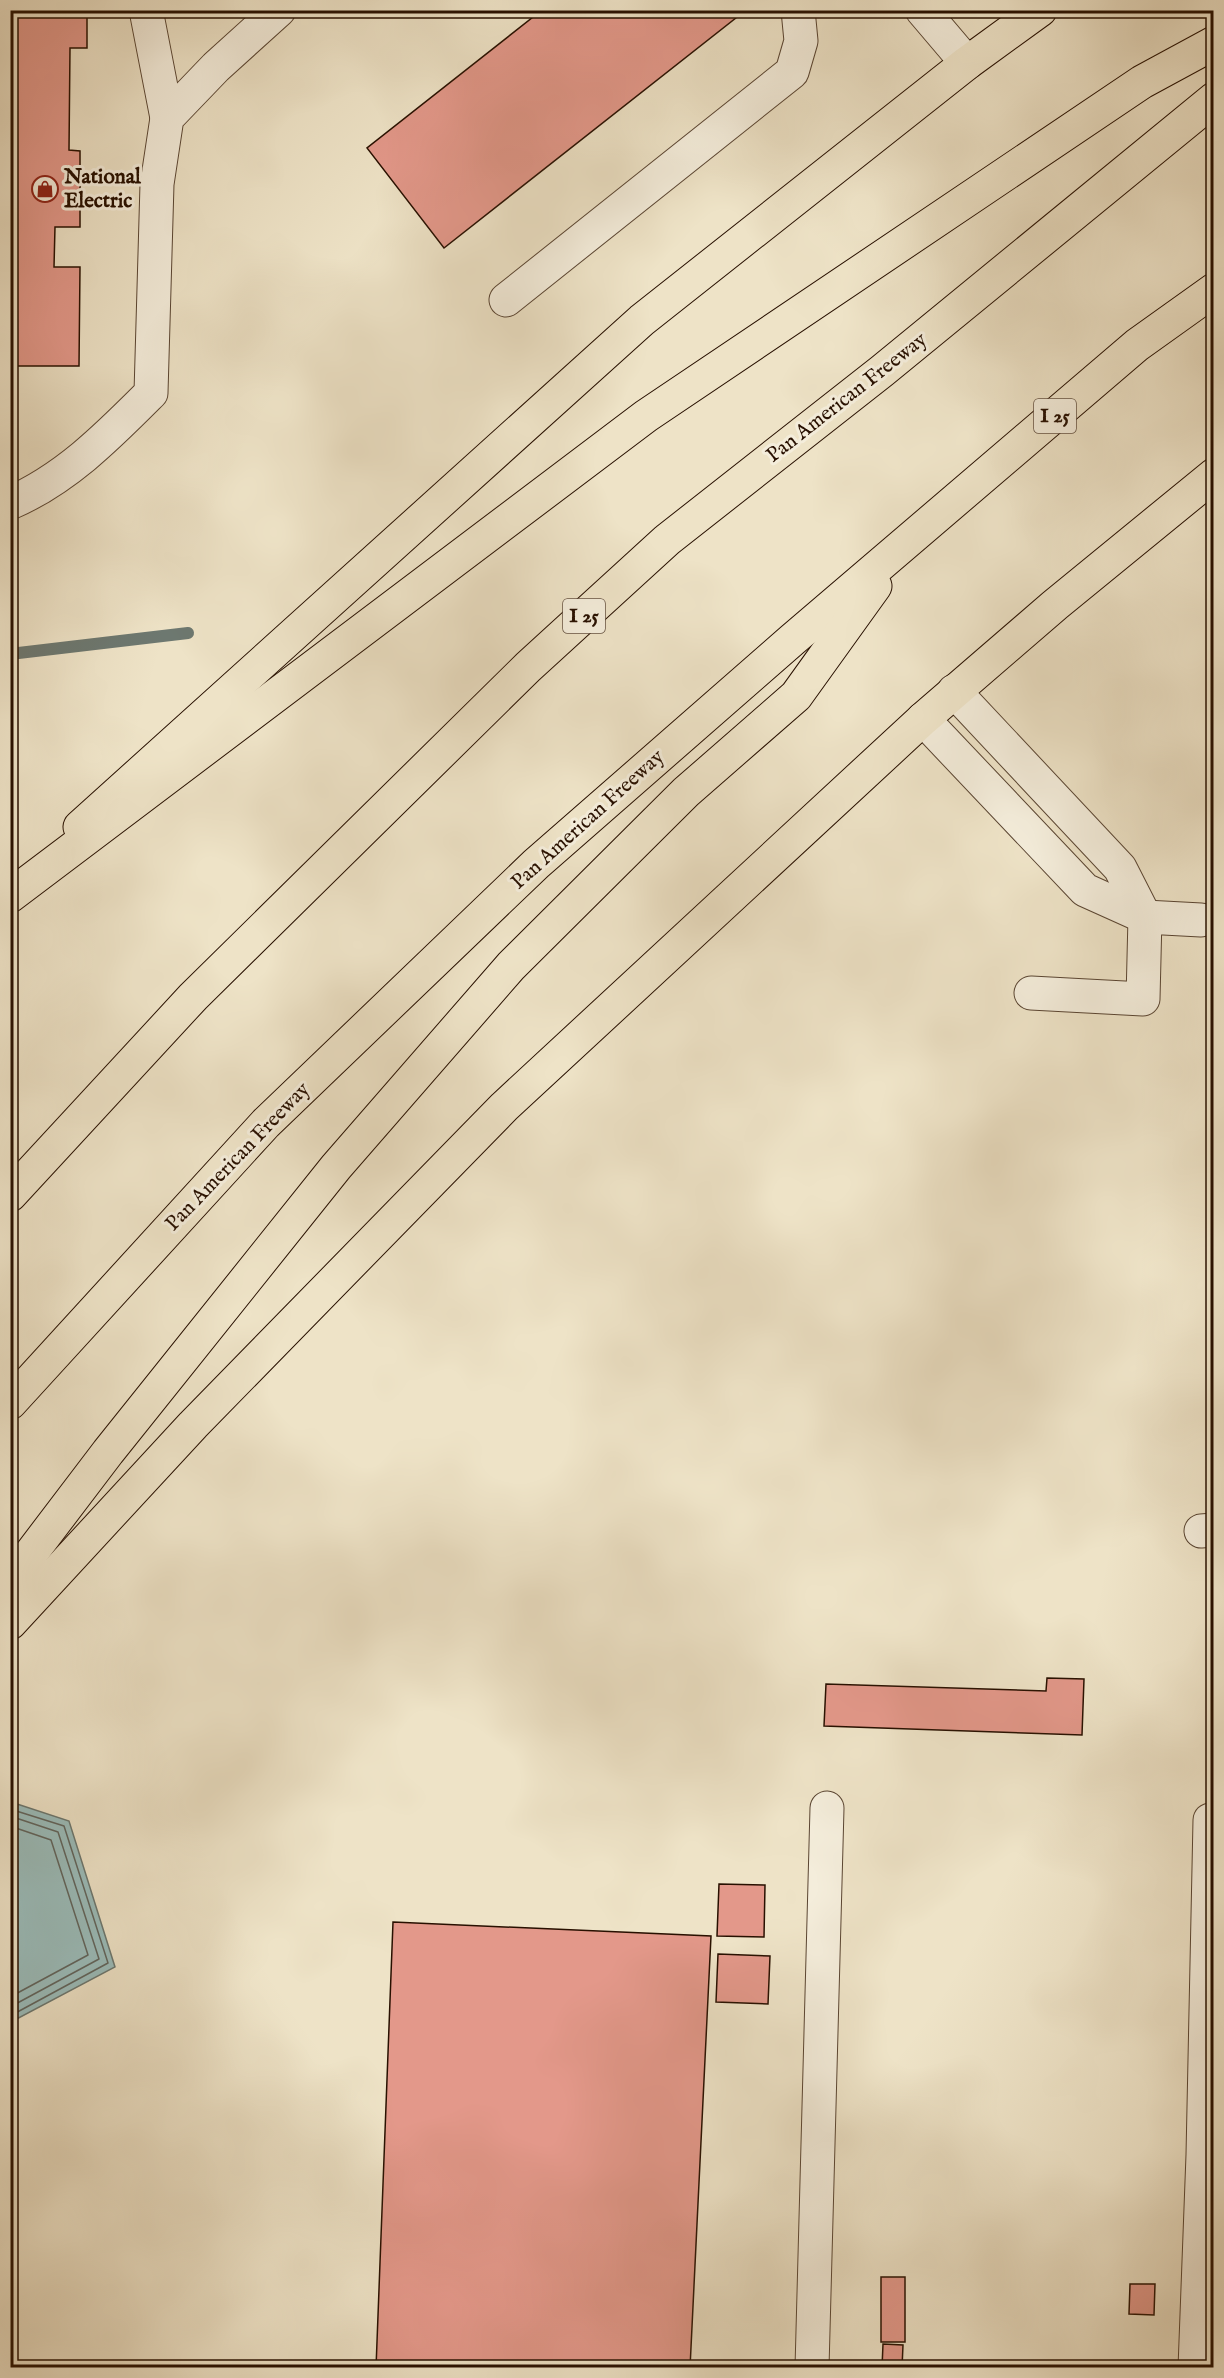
<svg xmlns="http://www.w3.org/2000/svg" width="1224" height="2378" viewBox="0 0 1224 2378" font-family="'IM FELL English',serif">
  <style>
    .water { fill: #9bbdbb; stroke: #6d7870; stroke-width: 1.5 }
    .lines { fill: none; stroke-linecap: round; stroke-linejoin: round }
    .shore { stroke: #62665e; stroke-width: 1.5 }
    .stream { stroke: #6d7870; stroke-width: 12 }
    .building { fill: #e3988a; stroke: #281000; stroke-width: 1.5 }
    .minor-casing { stroke: #5a4532; stroke-width: 35 }
    .major-casing { stroke: #281000; stroke-width: 35 }
    .highway-casing { stroke: #281000; stroke-width: 35 }
    .minor { stroke: #f4eddb; stroke-width: 33 }
    .major { stroke: #eee3c7; stroke-width: 33 }
    .highway { stroke: #eee3c7; stroke-width: 33 }
    .labels { text-anchor: middle; dominant-baseline: central; stroke-width: 6; stroke-linejoin: round; paint-order: stroke }
    .shield { fill: #f4eddb; stroke: #655242; stroke-width: 1.5 }
    .shield-label { font-size: 20px; font-weight: bold; fill: #281000 }
    .poi-label { font-size: 21px; font-weight: bold; fill: #281000; stroke: #f4eddb; text-anchor: start }
    .street-label { font-size: 21px; fill: #281000; stroke: #f4eddb }
  </style>
  <rect width="100%" height="100%" fill="#eee3c7"/>
  <filter id="stains"><feTurbulence type="fractalNoise" baseFrequency=".00333" numOctaves="4"/><feColorMatrix values="0 0 0 0 .2 0 0 0 0 .09 0 0 0 0 .02 0 0 0 .5 -.17"/></filter>
  <radialGradient id="worn" r=".72"><stop offset=".6" stop-color="#630" stop-opacity="0"/><stop offset="1" stop-color="#630" stop-opacity=".3"/></radialGradient>
  <polygon class="water" points="11,1802 69,1821 115,1967 11,2022"/>
  <g class="lines">
    <g class="shore">
      <polyline points="10,1809 64,1826 108,1963 10,2016"/>
      <polyline points="10,1816 58,1832 99,1959 10,2007"/>
      <polyline points="10,1826 51,1840 88,1955 10,1997"/>
    </g>
    <polyline class="stream" points="10,654 188,633"/>
  </g>
  <g class="building">
    <polygon points="542,10 746,10 444,248 367,148"/>
    <polygon points="10,12 87,13 87,48 70,48 69,150 80,151 80,227 55,227 54,267 80,267 79,366 10,366"/>
    <polygon points="1047,1678 1084,1679 1082,1735 824,1726 826,1684 1046,1691"/>
    <polygon points="719,1884 765,1885 764,1937 717,1936"/>
    <polygon points="393,1922 711,1936 690,2368 376,2368"/>
    <polygon points="718,1954 770,1956 768,2004 716,2002"/>
    <rect x="881" y="2277" width="24" height="65"/>
    <polygon points="1130,2284 1155,2284 1154,2315 1129,2314"/>
    <polygon points="883,2344 903,2345 902,2368 882,2368"/>
  </g>
  <g class="lines">
    <defs>
      <g id="minor">
        <polyline points="146,10 167,118"/>
        <polyline points="922,10 967,63"/>
        <polyline points="506,300 792,72 801,41 798,10"/>
        <path d="M10,503C66,479 109,435 151,393L157,184L167,118L216,67L279,10"/>
        <polyline points="954,691 1120,868 1145,917"/>
        <polyline points="923,719 1085,890 1145,917"/>
        <polyline points="1031,993 1143,999 1145,917 1201,920"/>
        <polyline points="1201,1531 1214,1530"/>
        <polyline points="812,2368 827,1808"/>
        <polyline points="1195,2368 1203,2155 1210,1820"/>
      </g>
      <g id="major">
        <polyline points="80,827 642,320 967,63 1040,10"/>
        <polyline points="10,1623 193,1425 504,1107 923,719 1055,605 1214,475"/>
      </g>
      <g id="highway">
        <polyline points="10,896 646,416 1142,82 1214,43"/>
        <polyline points="10,1195 193,997 528,667 667,540 882,371 1214,99"/>
        <polyline points="10,1403 266,1123 536,864 792,640 1137,345 1214,290"/>
        <polyline points="10,1581 108,1452 336,1167 511,966 686,792 796,696 875,586"/>
      </g>
    </defs>
    <use href="#minor" class="minor-casing"/>
    <use href="#major" class="major-casing"/>
    <use href="#highway" class="highway-casing"/>
    <use href="#minor" class="minor"/>
    <use href="#major" class="major"/>
    <use href="#highway" class="highway"/>
  </g>
  <defs>
    <symbol id="shop-ring" viewBox="-11 -11 22 22"><circle r="9.5" fill="#f4eddb" stroke="#8f2418" stroke-width="1.5"/><path d="M-5-2.5h2.3a2.7 3.5 0 0 1 5.4 0H5L5.5 6h-11ZM-1.5-2.5h3a1.5 2.3 0 0 0-3 0Z" fill="#8f2418"/></symbol>
  </defs>
  <g fill-rule="evenodd">
    <use href="#shop-ring" x="30" y="174" width="30" height="30"/>
  </g>
  <g class="labels">
    <g class="shield">
      <rect x="1034" y="399" width="42" height="34" rx="4.5"/>
      <rect x="563" y="599" width="42" height="34" rx="4.5"/>
    </g>
    <g class="shield-label">
      <text x="1055" y="416">I 25</text>
      <text x="584" y="616">I 25</text>
    </g>
    <g class="poi-label">
      <text x="64" y="177">National<tspan x="64" dy="24">Electric</tspan></text>
    </g>
    <g class="street-label">
      <text transform="translate(847 398) rotate(-38)">Pan American Freeway</text>
      <text transform="translate(588 820) rotate(-42)">Pan American Freeway</text>
      <text transform="translate(238 1157) rotate(-46)">Pan American Freeway</text>
    </g>
  </g>
  <rect width="1224" height="2378" fill="none" stroke="#eee3c7" stroke-width="36"/>
  <rect x="12" y="12" width="1200" height="2354" fill="none" stroke="#281000" stroke-width="3"/>
  <rect x="18" y="18" width="1188" height="2342" fill="none" stroke="#281000" stroke-width="1.5"/>
  <rect width="100%" height="100%" filter="url(#stains)"/>
  <rect width="100%" height="100%" fill="url(#worn)"/>
</svg>
